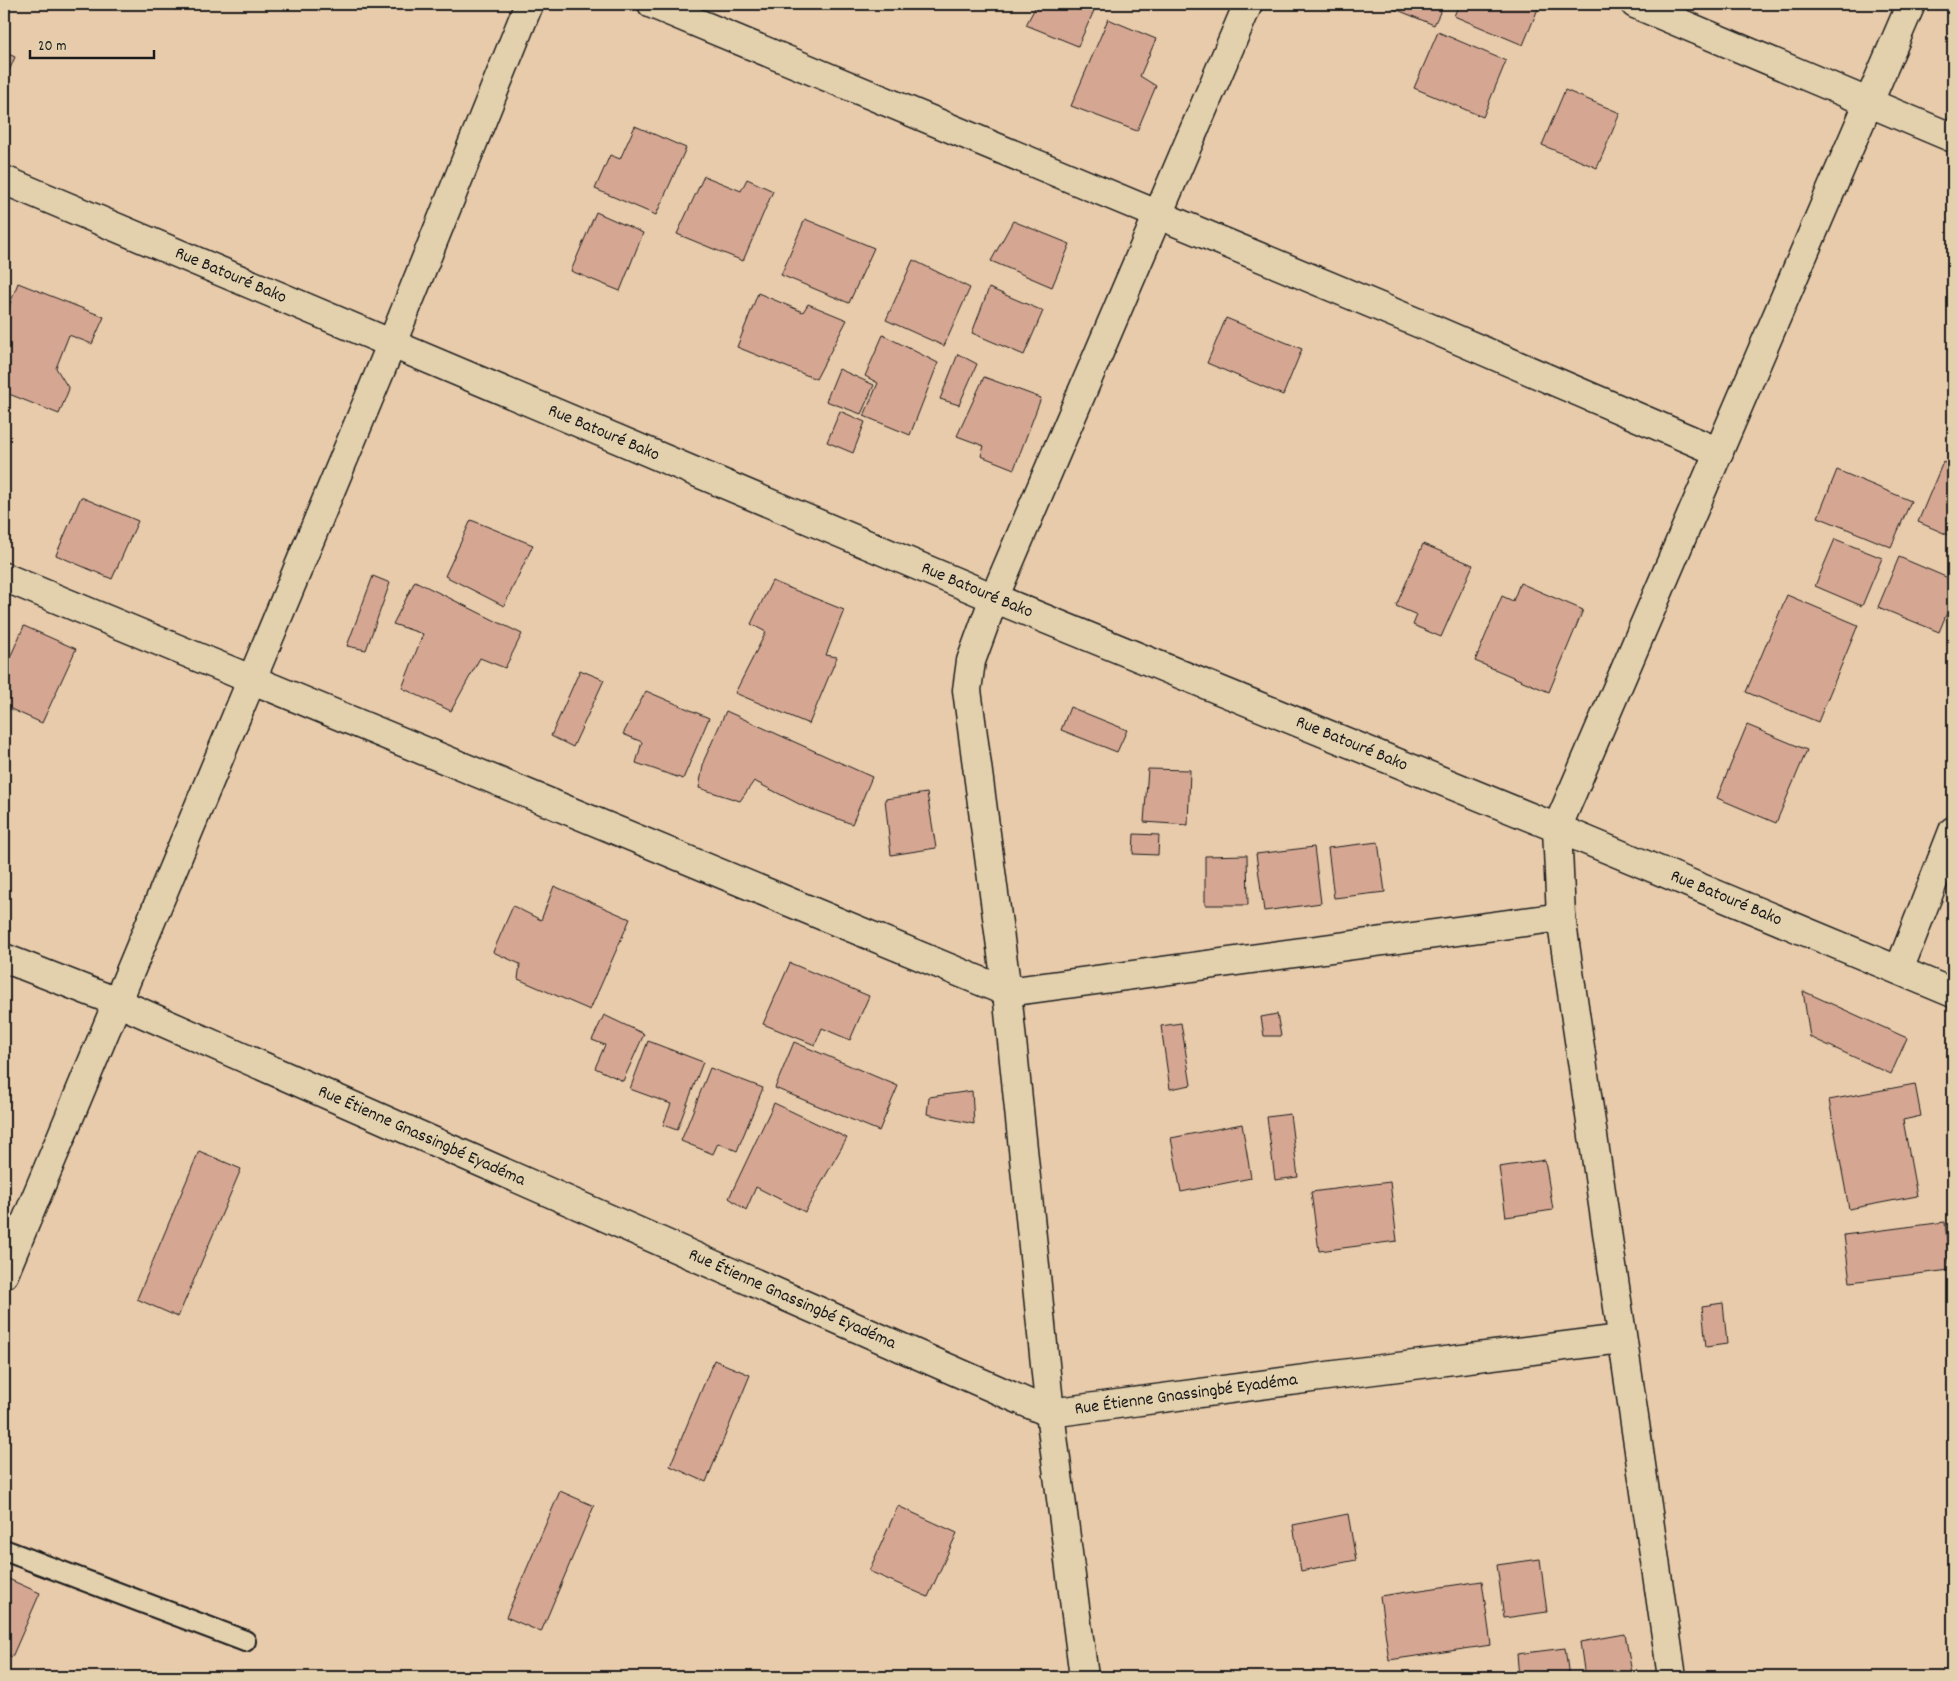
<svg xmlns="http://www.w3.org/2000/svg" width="1957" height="1681" viewBox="0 0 1957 1681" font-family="Dekko,sans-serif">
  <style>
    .building { fill: #d5a792; stroke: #1c1c1c }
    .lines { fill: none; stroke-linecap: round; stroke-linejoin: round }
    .service-casing { stroke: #1c1c1c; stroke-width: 24 }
    .minor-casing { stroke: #1c1c1c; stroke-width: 31 }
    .tertiary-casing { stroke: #1c1c1c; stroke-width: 31 }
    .secondary-casing { stroke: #1c1c1c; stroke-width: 31 }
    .service { stroke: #e3d1ae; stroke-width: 20 }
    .minor { stroke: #e3d1ae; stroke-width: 28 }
    .tertiary { stroke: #e3d1ae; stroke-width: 28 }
    .secondary { stroke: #e3d1ae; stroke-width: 28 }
    .labels { text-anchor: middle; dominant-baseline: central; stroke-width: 4; stroke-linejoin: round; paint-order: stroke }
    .street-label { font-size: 18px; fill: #1c1c1c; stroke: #e3d1ae }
  </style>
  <rect width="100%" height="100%" fill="#e8cbab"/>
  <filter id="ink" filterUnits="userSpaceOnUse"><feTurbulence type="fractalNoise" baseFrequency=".02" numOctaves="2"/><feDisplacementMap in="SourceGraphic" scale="10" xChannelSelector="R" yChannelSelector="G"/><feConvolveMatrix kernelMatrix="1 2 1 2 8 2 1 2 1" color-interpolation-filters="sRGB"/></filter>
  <g filter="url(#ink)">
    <g class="building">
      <polygon points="1037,4 1097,4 1078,46 1026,25"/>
      <polygon points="1383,4 1444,4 1434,25"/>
      <polygon points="1459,4 1540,4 1523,45 1454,16"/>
      <polygon points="1108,19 1156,39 1140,76 1156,86 1137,131 1071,106"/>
      <polygon points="1438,32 1506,61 1483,117 1414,88"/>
      <polygon points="4,52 15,57 6,78 4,77"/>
      <polygon points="1565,90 1620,113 1597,168 1542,145"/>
      <polygon points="635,126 686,148 656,215 595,189 610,155 620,159"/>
      <polygon points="704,176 741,191 747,179 773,191 743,261 677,234"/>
      <polygon points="596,212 643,233 620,291 571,271"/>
      <polygon points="805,219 874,248 849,303 781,275"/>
      <polygon points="1013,221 1070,244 1052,287 991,261"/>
      <polygon points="913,260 970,288 944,346 886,320"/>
      <polygon points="18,283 104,317 92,344 69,335 56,368 69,389 59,414 4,392 4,319"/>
      <polygon points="989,288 1043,311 1024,355 972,333"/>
      <polygon points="758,293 803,312 808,304 847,320 816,379 737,347"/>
      <polygon points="1226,318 1302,349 1283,395 1207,363"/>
      <polygon points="883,335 938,363 910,435 864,416 878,383 865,376"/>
      <polygon points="958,354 977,364 959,405 940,399"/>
      <polygon points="839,369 874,385 861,414 826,401"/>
      <polygon points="984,377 1041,398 1014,469 981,456 984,446 957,436"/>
      <polygon points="840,411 865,422 853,453 827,442"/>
      <polygon points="1943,462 1953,466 1953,537 1918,522"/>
      <polygon points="1837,470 1911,501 1891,547 1818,517"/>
      <polygon points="81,497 138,521 112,579 56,555"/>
      <polygon points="471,520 533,545 504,606 445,576"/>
      <polygon points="1835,539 1882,558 1862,606 1815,586"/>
      <polygon points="1423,544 1473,565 1441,637 1413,625 1417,615 1396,606"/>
      <polygon points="1899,557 1953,580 1953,598 1939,632 1878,607"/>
      <polygon points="373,576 390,583 366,650 347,646"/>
      <polygon points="415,581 522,634 505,668 480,658 451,711 402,688 423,634 393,624"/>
      <polygon points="772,581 844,610 826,655 837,657 809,724 735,693 766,632 751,624"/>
      <polygon points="1520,583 1583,610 1549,692 1475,661 1502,596 1513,601"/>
      <polygon points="1787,595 1858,625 1818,722 1746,692"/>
      <polygon points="24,626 76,649 42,723 4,706 4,671"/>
      <polygon points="580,670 604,680 573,747 551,736"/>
      <polygon points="646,691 709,718 683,779 636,763 642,742 623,734"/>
      <polygon points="1070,707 1127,730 1117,752 1061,730"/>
      <polygon points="726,711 872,777 852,824 803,806 754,781 740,801 699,788 704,760"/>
      <polygon points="1747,725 1807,750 1776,823 1717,798"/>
      <polygon points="1148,769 1190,770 1188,825 1144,822"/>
      <polygon points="927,793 936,848 891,855 885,799"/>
      <polygon points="1134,834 1159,835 1158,855 1133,854"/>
      <polygon points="1378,842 1385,892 1334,898 1328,848"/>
      <polygon points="1314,847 1321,903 1264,911 1256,854"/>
      <polygon points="1247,855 1248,905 1205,905 1205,856"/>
      <polygon points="554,886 630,919 590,1010 518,979 520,964 493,952 513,906 541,920"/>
      <polygon points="790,963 869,996 850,1040 822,1028 815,1045 763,1024"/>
      <polygon points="1803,991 1907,1038 1891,1074 1810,1037"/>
      <polygon points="1277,1014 1281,1036 1264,1036 1261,1017"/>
      <polygon points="604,1015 644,1034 623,1081 595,1068 605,1045 592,1040"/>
      <polygon points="1181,1023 1191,1085 1170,1089 1161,1026"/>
      <polygon points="648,1041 703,1062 677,1130 663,1125 671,1104 630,1089"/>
      <polygon points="794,1042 898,1086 879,1131 775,1088"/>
      <polygon points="710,1068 763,1088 737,1151 718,1143 713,1154 681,1141"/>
      <polygon points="1915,1084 1921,1116 1903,1120 1917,1196 1849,1209 1829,1100"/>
      <polygon points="972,1091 974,1124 927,1114 929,1097"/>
      <polygon points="774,1103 847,1138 805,1212 756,1187 746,1210 729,1198"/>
      <polygon points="1290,1114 1298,1177 1275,1180 1267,1117"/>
      <polygon points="1242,1124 1251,1178 1181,1192 1171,1138"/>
      <polygon points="199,1151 241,1169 178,1317 137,1299"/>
      <polygon points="1545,1160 1553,1210 1506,1217 1499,1167"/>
      <polygon points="1390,1182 1397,1241 1319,1251 1311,1192"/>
      <polygon points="1945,1222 1950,1270 1850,1282 1844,1235"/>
      <polygon points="1723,1303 1727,1344 1706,1347 1702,1306"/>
      <polygon points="714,1360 750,1375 706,1482 670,1466"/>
      <polygon points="560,1491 594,1506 541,1632 506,1617"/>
      <polygon points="898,1506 957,1533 928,1597 869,1571"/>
      <polygon points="1348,1514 1356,1560 1301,1571 1293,1525"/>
      <polygon points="1540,1559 1547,1612 1504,1618 1497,1565"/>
      <polygon points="4,1577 40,1593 12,1657 4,1653"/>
      <polygon points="1482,1581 1491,1645 1389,1660 1380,1596"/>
      <polygon points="1625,1634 1632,1673 1607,1677 1585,1677 1580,1642"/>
      <polygon points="1565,1648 1569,1677 1519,1677 1517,1654"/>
    </g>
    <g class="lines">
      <defs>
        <polyline id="service" points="4,1550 245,1641"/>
        <g id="minor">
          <polyline points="652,4 1428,327 1719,452"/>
          <polyline points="1635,4 1953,138"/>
          <polyline points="4,577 1007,992 1561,917"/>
          <path id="s1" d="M4,958L117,1002L1050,1413L1350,1373L1621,1339"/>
          <polyline points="1899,970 1953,831"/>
          <polyline points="1084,1677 1050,1413 1007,992 967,690 971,661 994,598 1248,4"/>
          <polyline points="1672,1677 1561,917 1557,828 1911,4"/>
        </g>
        <polyline id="tertiary" points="4,1274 392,343 529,4"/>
        <g id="secondary">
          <path id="s2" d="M4,180L994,598L1557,828L1953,993"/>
        </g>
      </defs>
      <use href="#service" class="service-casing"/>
      <use href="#minor" class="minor-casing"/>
      <use href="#tertiary" class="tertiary-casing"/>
      <use href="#secondary" class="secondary-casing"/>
      <use href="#service" class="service"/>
      <use href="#minor" class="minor"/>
      <use href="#tertiary" class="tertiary"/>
      <use href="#secondary" class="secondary"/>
    </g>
  </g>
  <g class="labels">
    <g class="street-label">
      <text stroke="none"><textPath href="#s2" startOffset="246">Rue Batouré Bako</textPath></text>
      <text stroke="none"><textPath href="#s2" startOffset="651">Rue Batouré Bako</textPath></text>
      <text stroke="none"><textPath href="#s2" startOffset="1056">Rue Batouré Bako</textPath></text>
      <text stroke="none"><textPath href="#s2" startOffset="1461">Rue Batouré Bako</textPath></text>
      <text stroke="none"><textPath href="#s2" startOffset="1866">Rue Batouré Bako</textPath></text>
      <text stroke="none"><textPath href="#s1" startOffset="454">Rue Étienne Gnassingbé Eyadéma</textPath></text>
      <text stroke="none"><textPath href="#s1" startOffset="859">Rue Étienne Gnassingbé Eyadéma</textPath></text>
      <text stroke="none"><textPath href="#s1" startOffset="1278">Rue Étienne Gnassingbé Eyadéma</textPath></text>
    </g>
  </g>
  <rect width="1957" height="1681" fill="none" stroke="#e3d1ae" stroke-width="20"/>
  <rect x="10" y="10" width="1937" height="1661" fill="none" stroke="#1c1c1c" stroke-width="2" filter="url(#ink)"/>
  <path d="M30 50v8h124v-8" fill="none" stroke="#1c1c1c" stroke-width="2.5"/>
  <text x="38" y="50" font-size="15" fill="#1c1c1c" stroke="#e3d1ae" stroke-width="4" paint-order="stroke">20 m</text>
</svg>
